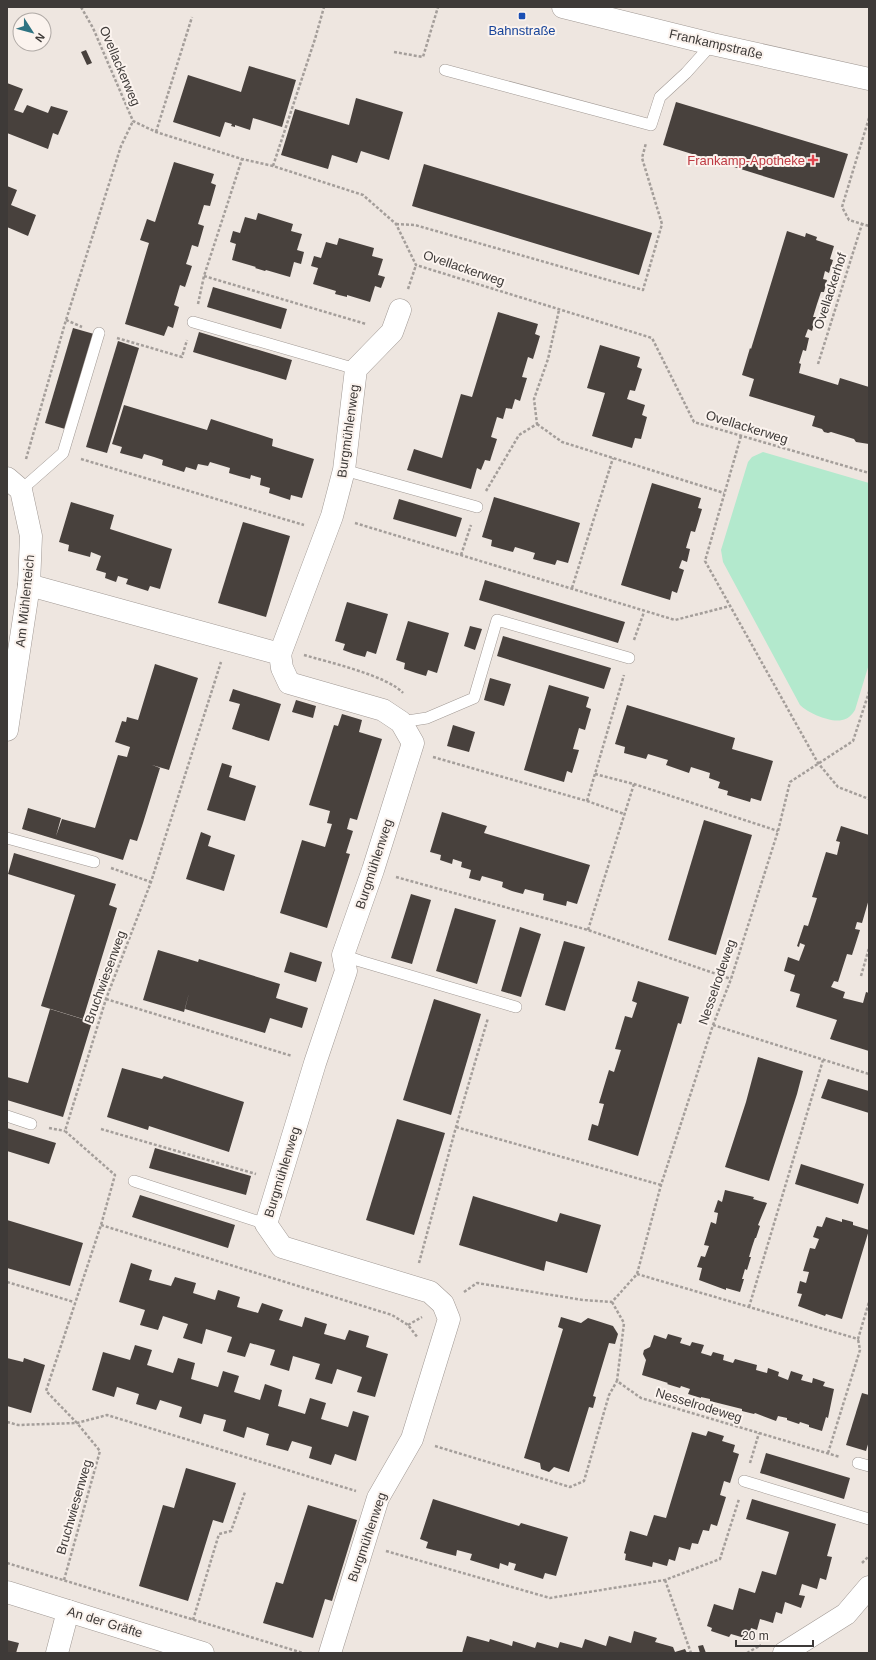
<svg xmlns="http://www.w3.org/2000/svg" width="876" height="1660" viewBox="0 0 876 1660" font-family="Arial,sans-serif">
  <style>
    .green { fill: #b3e9cd }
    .building { fill: #48413d }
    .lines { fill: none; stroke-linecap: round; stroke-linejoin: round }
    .lane-casing { stroke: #a19994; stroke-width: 12 }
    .street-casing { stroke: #a19994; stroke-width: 23 }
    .secondary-casing { stroke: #a19994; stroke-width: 23 }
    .path { stroke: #a49e9a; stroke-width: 2.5; stroke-dasharray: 3 2; stroke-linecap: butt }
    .lane { stroke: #fff; stroke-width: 11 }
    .street { stroke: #fff; stroke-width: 22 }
    .secondary { stroke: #fff; stroke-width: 22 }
    .transit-dot { fill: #1a4fb4; stroke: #fbf3ee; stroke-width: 1.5 }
    .health-dot { fill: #e0444e; stroke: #fbf3ee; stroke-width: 1.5 }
    .labels { text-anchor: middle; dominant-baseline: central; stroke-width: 4; stroke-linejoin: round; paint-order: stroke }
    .transit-label { font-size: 13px; fill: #164399; stroke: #fbf3ee }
    .street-label { font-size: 13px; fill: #3e3a38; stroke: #fbf3ee }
    .health-label { font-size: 13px; fill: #be3a42; stroke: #fbf3ee; text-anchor: end }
  </style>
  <rect width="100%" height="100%" fill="#eee6e0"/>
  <path class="green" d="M763,452L869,483V664L855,710C852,715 848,719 842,720C831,723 808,713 800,705L723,562L721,550L748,462L752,457Z"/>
  <g class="building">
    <polygon points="86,50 92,63 87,65 81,52"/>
    <polygon points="249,66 296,80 282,127 253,118 250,130 235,125 235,127 231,126 232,124 225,122 220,137 173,122 188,75 241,92"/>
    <polygon points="7,83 23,89 14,110 23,113 27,105 48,113 51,106 68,111 58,135 53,133 48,149 7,133"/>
    <polygon points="356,98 403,112 389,160 361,151 357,163 332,155 328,169 281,155 295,109 349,125"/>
    <polygon points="676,102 848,154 834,198 663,145"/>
    <polygon points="174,162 214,174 211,183 216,185 210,206 204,205 198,224 204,226 198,247 192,245 189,255 186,264 192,266 185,287 180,285 174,305 179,307 173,328 168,326 164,336 125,324 149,243 140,240 147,219 155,222"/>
    <polygon points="424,164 652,233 639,275 412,206"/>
    <polygon points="7,186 17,190 11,205 36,215 28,236 7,227"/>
    <polygon points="258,213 293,224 291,231 302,234 297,250 304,252 301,264 294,262 290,277 266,270 265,271 255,268 256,267 232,260 236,244 230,242 233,231 240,233 245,217 256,220"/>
    <polygon points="787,231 805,237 806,233 817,237 816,240 834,246 830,259 833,260 829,273 825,271 823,279 827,280 824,292 821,292 817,304 813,317 816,317 812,331 808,329 805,337 809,338 806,351 803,350 799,363 801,364 799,373 838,385 840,378 869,387 869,444 856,442 854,439 831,432 828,433 824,432 822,429 812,426 815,416 749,396 754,379 742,375 750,348 751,349"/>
    <polygon points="339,238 374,248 372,256 383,259 378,275 385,277 381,288 375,286 370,302 347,295 347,297 335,294 336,291 313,284 318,268 311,266 314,256 321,258 326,242 337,245"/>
    <polygon points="213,287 287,309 281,329 207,307"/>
    <polygon points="498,312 538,324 535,334 540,336 533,359 528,357 522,377 527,378 520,401 515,399 512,409 506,408 503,419 497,417 491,437 497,439 490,461 485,460 481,470 477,468 471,489 407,470 414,449 442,458 461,394 472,397"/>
    <polygon points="73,328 94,334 65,429 45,423"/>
    <polygon points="199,332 292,360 286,380 193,352"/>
    <polygon points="118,341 139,348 107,453 86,447"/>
    <polygon points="600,345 640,357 637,367 642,369 635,391 630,390 627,399 645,405 642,415 647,417 641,439 635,438 632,448 592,436 605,393 587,388"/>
    <polygon points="124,405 207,430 211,419 273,439 272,446 314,459 302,498 291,495 290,500 269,493 270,488 260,485 261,478 251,475 250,479 239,476 229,473 230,468 210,462 208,466 198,464 196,470 186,467 184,472 162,465 163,460 154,457 144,454 142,459 120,453 122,447 112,444"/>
    <polygon points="652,483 701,498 698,508 702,509 695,532 691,531 686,548 690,549 687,562 682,560 679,568 684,570 677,593 672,591 670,600 621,585"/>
    <polygon points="494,497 580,523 568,563 557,560 555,565 533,559 535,553 515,547 513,552 491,546 492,540 482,537"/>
    <polygon points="399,499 462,518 456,537 393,519"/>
    <polygon points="71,502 114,515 110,529 172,549 160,589 150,586 148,591 126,584 128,579 118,576 116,582 105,578 106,573 96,570 101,556 91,552 90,557 68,551 69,545 59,542"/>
    <polygon points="243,522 290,536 266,617 218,603"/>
    <polygon points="485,580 625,622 618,643 479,600"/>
    <polygon points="347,602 388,614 376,654 367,651 365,657 354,654 343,650 345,644 335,641"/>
    <polygon points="408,621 449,633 437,673 428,670 426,676 416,673 404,669 405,663 396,660"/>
    <polygon points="470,626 482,629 475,650 464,646"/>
    <polygon points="503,636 611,668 604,689 497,656"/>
    <polygon points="155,664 198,678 169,770 152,765 160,768 143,823 137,841 130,839 123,860 22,829 28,808 61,818 56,836 62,819 95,828 118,755 127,757 130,747 115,742 122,721 126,722 127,717 138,720"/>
    <polygon points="490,678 511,684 504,706 484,700"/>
    <polygon points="549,685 589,697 586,707 591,709 585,730 579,728 573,749 579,750 572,773 567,771 564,782 524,770"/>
    <polygon points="233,689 281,704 269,741 232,729 240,704 229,701"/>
    <polygon points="296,700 316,706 313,718 292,712"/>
    <polygon points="627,705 735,738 732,749 773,761 761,801 751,798 750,802 727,795 728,791 718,788 720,782 709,778 710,773 691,767 689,773 666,765 668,760 648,754 646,759 624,753 625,747 615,744"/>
    <polygon points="342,714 362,720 359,732 382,739 357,820 350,818 347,829 353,831 346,853 350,854 327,928 280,913 302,840 325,847 332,824 327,823 330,811 309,805 334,725 338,726"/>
    <polygon points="453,725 475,732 469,752 447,746"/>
    <polygon points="222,763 232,766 229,777 256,786 245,821 207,810"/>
    <polygon points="442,812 487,826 484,833 590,865 577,904 567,901 566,906 543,900 544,894 525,889 523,894 512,891 502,887 503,882 482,876 480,881 469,878 471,870 461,867 462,862 453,859 452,864 440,860 441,855 430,852"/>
    <polygon points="704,820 752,835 716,955 668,940"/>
    <polygon points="841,826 869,835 869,899 862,923 857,922 855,929 860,930 852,955 847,954 838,982 834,981 831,987 845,992 843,998 863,1003 866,992 869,993 869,1051 830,1039 837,1020 796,1007 800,994 790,991 795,975 784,971 788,957 799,961 805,945 800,943 799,947 797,946 804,925 808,926 817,898 812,897 826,852 837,855 840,842 836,841"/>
    <polygon points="201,832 211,836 208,846 235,855 224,891 186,879"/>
    <polygon points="14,853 116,884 109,905 117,908 83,1019 41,1006 75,895 8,874"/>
    <polygon points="411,894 431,900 412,964 391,958"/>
    <polygon points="455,908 496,920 477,984 436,971"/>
    <polygon points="520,927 541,934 521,997 501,991"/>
    <polygon points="564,941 585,947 565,1011 545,1005"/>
    <polygon points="158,950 198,962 199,959 280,984 276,998 308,1008 302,1028 270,1018 265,1033 185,1009 189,993 184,1012 143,1000"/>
    <polygon points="290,952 322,962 316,982 284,972"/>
    <polygon points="638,981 689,997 681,1024 678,1023 638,1156 588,1140 592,1124 598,1126 604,1104 599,1103 609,1070 614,1072 621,1050 615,1049 625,1016 632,1018 637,1003 632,1001"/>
    <polygon points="434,999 481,1014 451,1115 403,1100"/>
    <polygon points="50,1009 92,1022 63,1117 7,1100 7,1077 28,1083"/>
    <polygon points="758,1057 803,1071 797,1094 769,1181 725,1167 746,1102"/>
    <polygon points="122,1068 162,1079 164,1076 244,1102 229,1152 149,1126 148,1130 107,1117"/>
    <polygon points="828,1079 869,1091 869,1113 821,1098"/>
    <polygon points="397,1119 445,1133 414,1235 366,1220"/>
    <polygon points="7,1128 56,1143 49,1164 7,1151"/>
    <polygon points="155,1148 251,1176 246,1195 149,1168"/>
    <polygon points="801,1164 864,1184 858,1204 795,1184"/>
    <polygon points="725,1190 754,1197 753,1199 767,1203 758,1225 760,1226 756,1238 755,1238 752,1247 749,1257 751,1257 747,1270 745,1269 742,1279 744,1279 740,1292 726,1288 726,1290 699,1280 702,1268 697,1267 701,1256 705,1257 709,1246 704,1245 711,1222 716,1224 718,1213 714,1212 718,1200 722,1202"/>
    <polygon points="140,1195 235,1225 228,1248 132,1217"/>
    <polygon points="473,1196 557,1222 560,1213 601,1225 587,1273 546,1261 544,1271 459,1245"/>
    <polygon points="826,1217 842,1222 842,1219 853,1222 853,1225 869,1230 842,1319 826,1314 825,1316 798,1306 802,1294 797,1293 800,1281 806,1283 809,1272 803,1271 810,1248 815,1249 819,1239 813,1237 817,1226 822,1227"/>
    <polygon points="7,1220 83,1243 70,1286 7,1268"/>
    <polygon points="131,1263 152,1270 149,1280 171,1286 175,1277 196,1283 193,1293 215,1300 218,1290 240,1297 237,1307 258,1313 262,1303 283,1310 279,1320 302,1327 305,1317 327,1324 324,1334 345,1340 349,1330 369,1336 366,1347 388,1354 375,1397 357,1392 362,1377 337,1369 332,1384 315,1379 320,1364 293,1356 289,1371 270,1365 275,1350 250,1343 245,1357 227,1352 232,1337 206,1329 202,1344 183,1338 188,1324 163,1316 158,1330 140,1325 145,1310 119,1302"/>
    <polygon points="561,1317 581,1323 588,1318 613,1326 618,1334 615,1344 609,1343 593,1396 596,1397 593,1408 589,1407 569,1472 554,1467 549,1472 541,1469 540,1463 524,1458 563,1329 558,1327"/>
    <polygon points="668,1334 682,1338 680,1343 690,1346 692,1342 704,1345 701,1353 711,1356 713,1352 724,1355 723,1360 733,1363 735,1359 757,1365 756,1370 767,1373 768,1368 779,1372 778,1376 788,1380 791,1371 803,1375 801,1380 812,1383 813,1378 825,1382 823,1386 834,1389 828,1418 826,1417 822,1431 809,1427 809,1425 800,1422 799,1424 787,1420 787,1418 778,1416 776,1421 755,1413 754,1414 742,1411 742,1409 710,1401 710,1399 701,1397 701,1398 688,1394 690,1389 681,1386 680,1388 667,1384 668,1383 642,1375 646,1360 643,1354 644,1350 650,1347 654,1335 666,1339"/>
    <polygon points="135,1345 152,1350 147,1365 173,1373 178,1358 195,1363 191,1379 218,1387 223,1371 239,1376 234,1392 260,1400 265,1384 282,1390 278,1406 305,1414 310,1398 326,1403 321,1419 348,1427 353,1411 369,1416 356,1461 335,1454 331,1465 309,1458 312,1447 292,1441 288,1451 266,1445 269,1434 247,1427 244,1438 223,1431 226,1420 204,1414 201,1424 179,1417 182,1407 160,1400 156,1410 136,1404 139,1394 117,1387 114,1397 92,1390 103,1352 130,1360"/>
    <polygon points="7,1358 23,1362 24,1358 45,1365 31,1413 7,1406"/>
    <polygon points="862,1393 869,1395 869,1441 866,1451 846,1445"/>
    <polygon points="708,1431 724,1436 722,1441 735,1445 733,1452 739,1454 730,1483 724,1481 720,1495 726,1497 717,1526 711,1524 709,1531 703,1530 698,1544 692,1543 690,1550 679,1547 675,1561 669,1559 667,1566 653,1562 652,1567 625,1560 626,1554 624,1553 630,1531 647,1536 654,1515 666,1518 692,1432 706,1436"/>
    <polygon points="766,1453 850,1478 844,1499 760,1473"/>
    <polygon points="186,1468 236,1483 223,1523 213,1520 188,1601 139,1586 163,1505 174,1508"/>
    <polygon points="433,1499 519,1526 521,1523 568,1537 556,1576 545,1573 543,1579 514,1570 516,1564 509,1562 508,1566 500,1563 499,1569 470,1560 472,1554 457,1550 456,1556 426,1548 428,1542 420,1539"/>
    <polygon points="752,1499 836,1524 827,1556 832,1557 826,1580 820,1578 817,1589 802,1584 799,1595 805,1596 801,1608 785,1602 782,1614 776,1612 773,1623 760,1619 757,1630 751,1628 748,1639 731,1634 729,1637 711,1631 712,1628 707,1626 714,1604 733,1610 739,1588 755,1593 762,1571 776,1575 789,1532 746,1519"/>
    <polygon points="308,1505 357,1520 332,1601 325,1599 313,1638 263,1623 276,1582 283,1584"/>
    <polygon points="634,1631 657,1638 655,1642 673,1647 675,1652 685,1649 687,1653 462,1653 467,1636 489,1642 490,1639 512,1646 513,1641 535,1648 537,1642 558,1648 560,1642 582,1648 585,1639 606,1646 609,1636 631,1643"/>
    <polygon points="7,1640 19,1643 16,1653 7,1653"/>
    <polygon points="703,1645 706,1653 700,1653 698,1646"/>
  </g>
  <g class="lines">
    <defs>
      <g id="lane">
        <polyline points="445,70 651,125 660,97 686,73 712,44"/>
        <polyline points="193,322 356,369"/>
        <polyline points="344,470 477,507"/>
        <polyline points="21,490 63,453 99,333"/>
        <polyline points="401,722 427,718 474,698 497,620 629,658"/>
        <polyline points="7,838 94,862"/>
        <polyline points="343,955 360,961 516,1007"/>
        <polyline points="7,1116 31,1124"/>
        <polyline points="134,1181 266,1224"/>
        <polyline points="858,1463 869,1466"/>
        <polyline points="744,1481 869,1519"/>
      </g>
      <g id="street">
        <polyline points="7,478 21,490 31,536 29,585 7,730"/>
        <polyline points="29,585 280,654 282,668 289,683 383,710 401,722 413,743 373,870 343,955 346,971 315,1063 266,1224 282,1247 430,1292 443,1304 449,1319 412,1439 378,1498 330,1653"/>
        <polyline points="280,654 332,516 344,470 356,369 392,332 400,310"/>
        <polyline points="7,1592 203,1653"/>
        <polyline points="57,1653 68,1611"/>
        <polyline points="784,1653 846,1614 869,1587"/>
      </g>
      <polyline id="secondary" points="563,7 712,44 869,79"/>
    </defs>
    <use href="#lane" class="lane-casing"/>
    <use href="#street" class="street-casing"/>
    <use href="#secondary" class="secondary-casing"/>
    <g class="path">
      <polyline points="81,7 93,28 133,121 156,132 242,159 273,166 363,195 396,224 416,265 652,338 694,422 869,473"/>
      <polyline points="394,52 423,57 438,7"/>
      <polyline points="869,118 842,207 849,220 869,226"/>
      <polyline points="156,132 192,17"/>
      <polyline points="273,166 315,39 324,7"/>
      <polyline points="396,224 415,225 643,290 662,224 642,158 646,143"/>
      <polyline points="204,276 366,324"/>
      <polyline points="408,289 416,265"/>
      <polyline points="198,304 204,276 242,159"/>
      <polyline points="66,320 82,327"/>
      <polyline points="117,338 182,357 187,340"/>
      <polyline points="818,364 862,224"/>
      <polyline points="537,424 562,442 724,493"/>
      <polyline points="741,436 705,561 818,763 838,787 869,799"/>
      <polyline points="26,459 66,320 121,146 133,121"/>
      <polyline points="81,459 304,525"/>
      <polyline points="486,491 519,435 537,424 534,399 548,359 559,310"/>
      <polyline points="355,523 675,620 730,606"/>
      <polyline points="461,555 471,525"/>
      <polyline points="572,588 613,458"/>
      <polyline points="634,640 644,612"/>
      <path d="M304,655C328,662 388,676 403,693"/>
      <polyline points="433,757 587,801 624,814"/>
      <polyline points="595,774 634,784 778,831"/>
      <polyline points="587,801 624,675"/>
      <polyline points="111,868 151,882"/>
      <polyline points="396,877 588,930 731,979"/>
      <polyline points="588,930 634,784"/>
      <polyline points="861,976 869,948"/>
      <polyline points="106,999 292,1056"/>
      <polyline points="713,1025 869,1074"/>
      <polyline points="456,1127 661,1185"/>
      <polyline points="49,1128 65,1131"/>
      <polyline points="101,1129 256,1174"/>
      <polyline points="101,1225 392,1315 408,1325 418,1338"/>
      <polyline points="419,1263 456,1127 488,1018"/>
      <polyline points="637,1274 858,1339 869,1302"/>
      <polyline points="7,1282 74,1302"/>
      <polyline points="464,1292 477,1283 583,1300 612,1302 637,1274 661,1185 713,1025 731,979 778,831 790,782 853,741 869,692"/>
      <polyline points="612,1302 624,1323 617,1381 641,1398 840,1457"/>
      <polyline points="749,1307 823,1060"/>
      <polyline points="408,1325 422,1317"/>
      <polyline points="7,1422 18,1425 77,1423 107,1415 356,1491"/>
      <polyline points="435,1446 570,1487 584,1481 609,1395 617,1381"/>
      <polyline points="828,1453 860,1350 858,1339"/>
      <polyline points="750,1463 759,1433"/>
      <polyline points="386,1551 550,1598 665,1580 720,1559 739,1499"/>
      <polyline points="7,1563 303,1653"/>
      <polyline points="862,1563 869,1556"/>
      <polyline points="64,1580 100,1451 77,1423 46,1391 101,1225 115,1175 65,1131 106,999 151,882 221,662"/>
      <polyline points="665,1580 691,1653"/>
      <polyline points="193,1620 219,1534 231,1531 245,1492"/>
      <polyline points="747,1653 761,1645"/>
    </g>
    <use href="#lane" class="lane"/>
    <use href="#street" class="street"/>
    <use href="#secondary" class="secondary"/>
  </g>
  <rect class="transit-dot" x="518" y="12" width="8" height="8" rx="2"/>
  <path class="health-dot" d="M811 154h4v4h4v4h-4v4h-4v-4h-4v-4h4z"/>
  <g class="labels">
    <g class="transit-label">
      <text x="522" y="30">Bahnstraße</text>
    </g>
    <g class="street-label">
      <text transform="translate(716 44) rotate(13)">Frankampstraße</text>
      <text transform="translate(120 66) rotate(67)">Ovellackerweg</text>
      <text transform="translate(464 268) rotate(19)">Ovellackerweg</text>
      <text transform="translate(830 291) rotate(-72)">Ovellackerhof</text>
      <text transform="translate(747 427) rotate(17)">Ovellackerweg</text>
      <text transform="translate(348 431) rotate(-82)">Burgmühlenweg</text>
      <text transform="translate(25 601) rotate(-84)">Am Mühlenteich</text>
      <text transform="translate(374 864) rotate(-72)">Burgmühlenweg</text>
      <text transform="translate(105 977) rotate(-70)">Bruchwiesenweg</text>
      <text transform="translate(717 982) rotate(-71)">Nesselrodeweg</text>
      <text transform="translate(282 1172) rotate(-73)">Burgmühlenweg</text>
      <text transform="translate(699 1405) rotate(17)">Nesselrodeweg</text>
      <text transform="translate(74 1507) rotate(-74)">Bruchwiesenweg</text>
      <text transform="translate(367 1537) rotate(-71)">Burgmühlenweg</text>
      <text transform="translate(105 1622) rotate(17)">An der Gräfte</text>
    </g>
    <g class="health-label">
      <text x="805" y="160">Frankamp-Apotheke</text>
    </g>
  </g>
  <rect width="876" height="1660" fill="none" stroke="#3e3a38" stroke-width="16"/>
  <g transform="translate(32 32) rotate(126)"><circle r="19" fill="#fbf3ee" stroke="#afa9a5"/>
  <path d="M0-3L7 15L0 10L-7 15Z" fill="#2e7382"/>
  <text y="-6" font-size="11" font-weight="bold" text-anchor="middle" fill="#3e3a38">N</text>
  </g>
  <path d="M736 1640v6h77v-6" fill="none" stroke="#3e3a38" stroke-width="2"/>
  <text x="742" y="1640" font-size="12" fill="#3e3a38" stroke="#fbf3ee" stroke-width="3" paint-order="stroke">20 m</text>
</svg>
